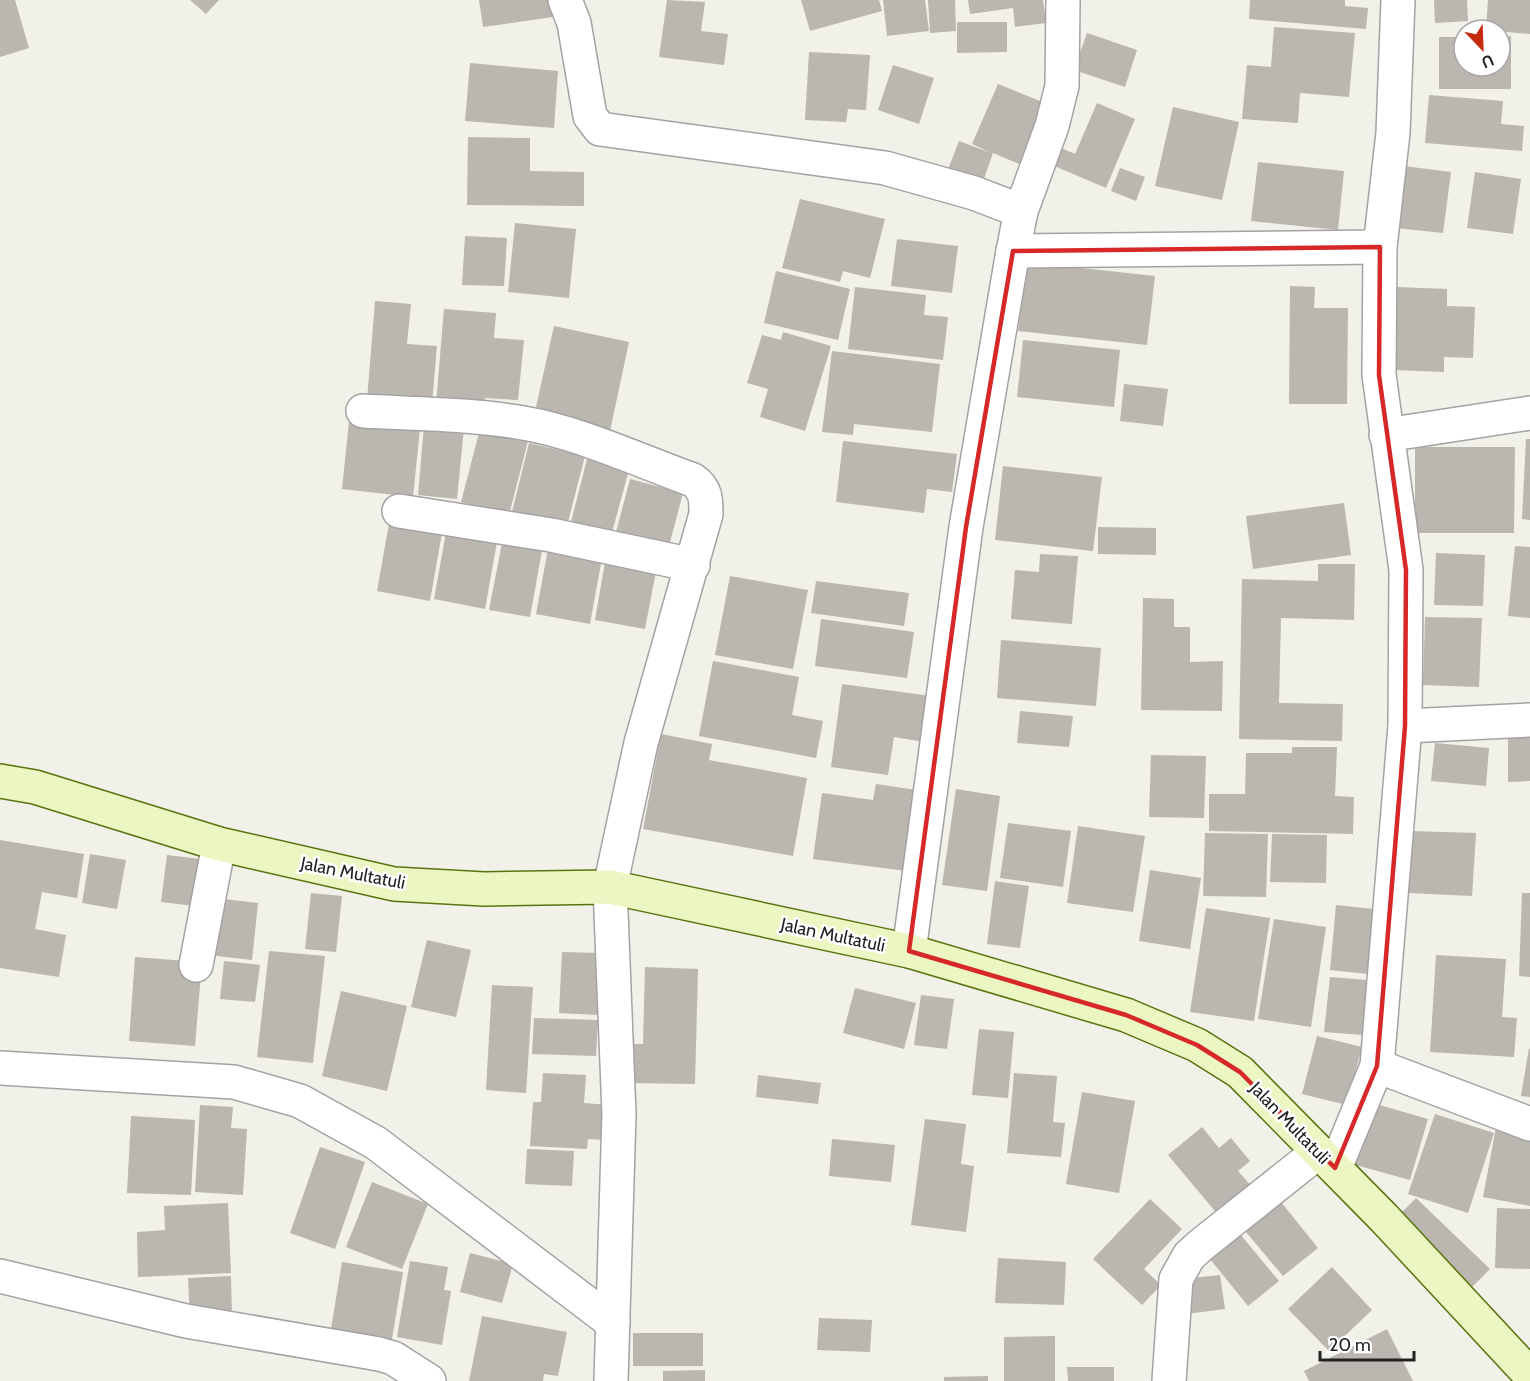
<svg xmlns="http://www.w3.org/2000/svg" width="1530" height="1381" viewBox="0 0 1530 1381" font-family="Cabin,sans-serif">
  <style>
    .building { fill: #bbb6af }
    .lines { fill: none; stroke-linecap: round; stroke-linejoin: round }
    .street-casing { stroke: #a3a3a3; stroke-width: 36 }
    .secondary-casing { stroke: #58740d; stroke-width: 36 }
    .street { stroke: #fff; stroke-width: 33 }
    .secondary { stroke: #ebf6c3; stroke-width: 33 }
    .marked { fill: none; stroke: #d62828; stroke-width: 4.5; stroke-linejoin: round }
    .labels { text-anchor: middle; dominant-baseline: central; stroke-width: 5; stroke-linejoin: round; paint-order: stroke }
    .street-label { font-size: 18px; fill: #222; stroke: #fff }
  </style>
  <rect width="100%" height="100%" fill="#f1f0e9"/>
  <g class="building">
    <polygon points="0,0 15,0 29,48 0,57"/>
    <polygon points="190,0 219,0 206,14"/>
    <polygon points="479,0 551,0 553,17 483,27"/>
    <polygon points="667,0 705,2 701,31 728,34 724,65 659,57"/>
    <polygon points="801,0 879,0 882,11 810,31"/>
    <polygon points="883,0 925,0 929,31 887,36"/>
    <polygon points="928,0 955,0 956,31 930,33"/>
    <polygon points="968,0 1043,0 1046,23 1015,27 1013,8 970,14"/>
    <polygon points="1250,0 1345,0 1345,6 1368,8 1366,29 1249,19"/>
    <polygon points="1434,0 1467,0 1468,21 1435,23"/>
    <polygon points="1488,0 1530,0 1530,34 1486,30"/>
    <polygon points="957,22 1007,22 1007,52 957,53"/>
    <polygon points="1274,27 1355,33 1349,97 1300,93 1298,123 1242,119 1247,65 1271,67"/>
    <polygon points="1087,33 1137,50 1125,87 1074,70"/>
    <polygon points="1511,36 1511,89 1439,89 1439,37 1464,37 1464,66 1500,66 1500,37"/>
    <polygon points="809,52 870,55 866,110 848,109 846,122 805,120"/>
    <polygon points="470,63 558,71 554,128 465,121"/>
    <polygon points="893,65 934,78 919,124 878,110"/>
    <polygon points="998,84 1045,103 1026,162 1021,160 1019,164 993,153 980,190 945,177 959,141 991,153 972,144"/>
    <polygon points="1429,95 1503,101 1501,124 1524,126 1522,151 1425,143"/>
    <polygon points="1097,103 1135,119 1106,188 1052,165 1059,147 1075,154"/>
    <polygon points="1173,107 1239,122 1222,200 1155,186"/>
    <polygon points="468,137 530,138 530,171 584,172 584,206 467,205"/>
    <polygon points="1258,162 1344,171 1338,230 1251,221"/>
    <polygon points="1404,166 1451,172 1443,233 1396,228"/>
    <polygon points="1120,168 1145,177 1136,201 1111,191"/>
    <polygon points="1475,172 1521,179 1513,234 1467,228"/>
    <polygon points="800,199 885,219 870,278 843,271 840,282 782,268"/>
    <polygon points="515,223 576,229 569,298 508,292"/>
    <polygon points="465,236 507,238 504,286 462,285"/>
    <polygon points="897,239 958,246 952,293 891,286"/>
    <polygon points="1026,262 1155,276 1147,345 1018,331"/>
    <polygon points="776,271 850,289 838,340 764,323"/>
    <polygon points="1290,286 1315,287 1314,308 1348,308 1347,404 1289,404"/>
    <polygon points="855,287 926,295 924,315 948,317 943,360 848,349"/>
    <polygon points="1396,287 1447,289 1447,306 1475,307 1473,358 1444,357 1444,372 1393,370"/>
    <polygon points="375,301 411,304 407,344 437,346 432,404 367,400"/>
    <polygon points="444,309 496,313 494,338 524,340 518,400 485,398 484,409 436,404"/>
    <polygon points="554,326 629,342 610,431 534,416"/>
    <polygon points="783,332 831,346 805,431 760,417 768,389 747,383 762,335 781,340"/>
    <polygon points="1023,340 1120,350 1114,407 1017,397"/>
    <polygon points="832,351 940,364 932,432 854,424 853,435 822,432"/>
    <polygon points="1124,384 1168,389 1163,426 1120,421"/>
    <polygon points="349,422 420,429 413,497 342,489"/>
    <polygon points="424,425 464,428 457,499 418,495"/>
    <polygon points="480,429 528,441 509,515 461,502"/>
    <polygon points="1526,439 1530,439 1530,520 1522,519"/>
    <polygon points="843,441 957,454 952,492 927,489 924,513 836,502"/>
    <polygon points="529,443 585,456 567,526 512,512"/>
    <polygon points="1415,447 1515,447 1514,533 1415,533"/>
    <polygon points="587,459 629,470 611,536 570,526"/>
    <polygon points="1003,466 1102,477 1093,551 995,540"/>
    <polygon points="630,479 683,493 668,550 615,536"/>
    <polygon points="1344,503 1351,555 1253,569 1246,516"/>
    <polygon points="390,518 443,527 430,601 377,591"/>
    <polygon points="447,527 498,536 485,609 434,599"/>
    <polygon points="1098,527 1156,528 1156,555 1098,554"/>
    <polygon points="503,538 543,545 530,617 489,610"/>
    <polygon points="1515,546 1530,547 1530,618 1508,616"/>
    <polygon points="548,549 602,558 590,624 536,614"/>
    <polygon points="1436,553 1485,555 1483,606 1434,605"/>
    <polygon points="1040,554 1078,556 1072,624 1011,619 1015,570 1039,572"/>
    <polygon points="605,562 656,571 645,629 595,620"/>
    <polygon points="1318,564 1355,564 1354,620 1281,618 1279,703 1343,704 1342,741 1239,739 1242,579 1318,581"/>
    <polygon points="730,576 808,590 793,669 715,655"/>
    <polygon points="816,581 909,593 904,626 811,613"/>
    <polygon points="1143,598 1174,599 1174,627 1190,627 1190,662 1223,661 1222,711 1141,710"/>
    <polygon points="1425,617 1482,618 1479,687 1423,685"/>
    <polygon points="821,619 914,632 907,678 815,666"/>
    <polygon points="1001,640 1101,648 1096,706 997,698"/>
    <polygon points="713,661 799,677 792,715 823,721 816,758 699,736"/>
    <polygon points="842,684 931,696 924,742 894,737 888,775 831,767"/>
    <polygon points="1020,711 1073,716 1069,747 1017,743"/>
    <polygon points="1508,724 1530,724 1530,781 1508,782"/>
    <polygon points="661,734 712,744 709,760 807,778 793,856 643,829"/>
    <polygon points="1435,743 1489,748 1486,786 1431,781"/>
    <polygon points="1292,747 1337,747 1335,796 1354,797 1353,834 1209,831 1209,794 1245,794 1246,753 1292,753"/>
    <polygon points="1151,755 1206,756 1204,818 1149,817"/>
    <polygon points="876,784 917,790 906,871 813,859 822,793 873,800"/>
    <polygon points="956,789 1000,796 987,891 942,885"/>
    <polygon points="1008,823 1071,831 1063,887 1000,878"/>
    <polygon points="1078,826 1145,836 1133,912 1067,903"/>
    <polygon points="1411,831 1476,833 1472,896 1409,893"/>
    <polygon points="1205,833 1268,834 1266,897 1203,896"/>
    <polygon points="1272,834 1327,835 1326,883 1270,882"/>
    <polygon points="0,840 84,854 77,898 42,892 35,929 66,935 59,977 0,968"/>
    <polygon points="90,854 126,860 117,909 82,903"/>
    <polygon points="167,855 200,859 194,906 161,902"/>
    <polygon points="1150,870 1201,878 1190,949 1139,941"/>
    <polygon points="995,881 1029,886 1020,948 987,944"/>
    <polygon points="311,893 342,896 336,952 305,949"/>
    <polygon points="1522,893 1530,893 1530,977 1519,976"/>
    <polygon points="215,898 258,903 252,960 208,955"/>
    <polygon points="1336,905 1374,909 1368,974 1330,970"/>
    <polygon points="1206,908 1270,918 1254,1021 1190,1012"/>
    <polygon points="1274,919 1326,927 1311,1027 1258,1019"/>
    <polygon points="427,940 471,950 456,1017 411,1007"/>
    <polygon points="269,951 325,956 313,1063 257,1057"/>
    <polygon points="562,952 601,953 598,1015 559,1013"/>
    <polygon points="1436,955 1506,959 1502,1017 1517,1018 1514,1057 1430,1052"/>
    <polygon points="135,957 187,961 201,974 195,1046 129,1041"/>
    <polygon points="224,961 260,965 255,1002 220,999"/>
    <polygon points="645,967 698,969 695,1084 624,1083 625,1044 643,1044"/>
    <polygon points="1330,977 1368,980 1363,1035 1324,1032"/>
    <polygon points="492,985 533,987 526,1093 486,1090"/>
    <polygon points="855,988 916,1003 904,1049 843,1033"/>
    <polygon points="341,991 407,1006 387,1091 322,1076"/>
    <polygon points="921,995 954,999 947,1049 914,1045"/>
    <polygon points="534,1018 598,1020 596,1056 532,1054"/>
    <polygon points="979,1029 1014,1032 1008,1098 972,1095"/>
    <polygon points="1317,1036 1362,1047 1347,1105 1302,1094"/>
    <polygon points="1529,1048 1530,1049 1530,1097 1521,1096"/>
    <polygon points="543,1073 586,1075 584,1103 609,1105 606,1140 588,1139 587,1149 530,1146 533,1102 541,1102"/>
    <polygon points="1014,1073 1057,1076 1053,1122 1065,1123 1061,1157 1007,1153"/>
    <polygon points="758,1075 821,1083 818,1104 756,1097"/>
    <polygon points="1082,1092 1135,1101 1119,1193 1066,1184"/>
    <polygon points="1369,1102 1428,1119 1410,1180 1352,1164"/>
    <polygon points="200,1105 233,1107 231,1128 247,1129 243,1195 195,1192"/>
    <polygon points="1435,1114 1494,1133 1468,1213 1408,1194"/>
    <polygon points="131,1116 195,1120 191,1195 127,1193"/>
    <polygon points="925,1119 966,1124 961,1164 974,1166 966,1232 911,1225"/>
    <polygon points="1497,1122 1530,1129 1530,1206 1483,1197"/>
    <polygon points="1202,1127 1219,1148 1231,1138 1250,1161 1238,1171 1253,1188 1219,1216 1168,1155"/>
    <polygon points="832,1139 895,1145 891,1182 829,1176"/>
    <polygon points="320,1147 365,1162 335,1249 290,1233"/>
    <polygon points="527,1149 574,1151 572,1186 525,1184"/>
    <polygon points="372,1182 428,1204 402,1269 346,1247"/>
    <polygon points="1277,1197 1318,1248 1283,1276 1241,1226"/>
    <polygon points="1416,1198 1490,1269 1470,1289 1396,1218"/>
    <polygon points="1150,1199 1182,1229 1144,1269 1161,1285 1142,1305 1093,1259"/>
    <polygon points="228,1203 231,1273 138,1277 137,1232 165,1230 164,1206"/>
    <polygon points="1497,1208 1530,1209 1530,1269 1495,1268"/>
    <polygon points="1240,1234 1279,1281 1248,1306 1210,1259"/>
    <polygon points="470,1253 513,1264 502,1303 460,1292"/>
    <polygon points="998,1258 1066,1262 1064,1305 995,1303"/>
    <polygon points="410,1261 448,1267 444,1290 451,1291 442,1345 397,1337"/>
    <polygon points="342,1262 403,1272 391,1345 330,1335"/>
    <polygon points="1332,1267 1372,1310 1329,1351 1288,1309"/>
    <polygon points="1220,1275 1225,1309 1186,1314 1182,1279"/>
    <polygon points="231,1276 232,1318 190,1320 188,1278"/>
    <polygon points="482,1316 567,1332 558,1376 544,1374 543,1381 469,1381"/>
    <polygon points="819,1318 872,1320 870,1352 817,1350"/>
    <polygon points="1387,1329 1413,1381 1309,1381 1304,1371"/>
    <rect x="633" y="1333" width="70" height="33"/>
    <polygon points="1055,1336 1055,1381 1004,1381 1004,1337"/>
    <polygon points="1067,1367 1114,1367 1114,1381 1068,1381"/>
    <polygon points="705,1370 705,1381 663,1381 663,1371"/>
    <polygon points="988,1376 988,1381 944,1381 944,1377"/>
  </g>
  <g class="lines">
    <defs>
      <g id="street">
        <polyline points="565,0 574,23 590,116 600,129 885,168 974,193 1021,211"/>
        <polyline points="1013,251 1380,247"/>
        <path d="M363,411C417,414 471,414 523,423C578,432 640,461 693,480C706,489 706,499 706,514L641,743L610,887L619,1114L611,1381"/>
        <polyline points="1386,435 1530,413"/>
        <polyline points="399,511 551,535 693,565"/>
        <polyline points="1405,726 1530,720"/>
        <polyline points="909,951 966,527 1013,251 1021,211 1052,126 1062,86 1063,0"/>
        <polyline points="196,965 219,844"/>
        <polyline points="1377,1066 1530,1124"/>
        <polyline points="0,1068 234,1082 300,1101 376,1143 613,1323"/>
        <polyline points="1335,1168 1377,1066 1405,726 1406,570 1379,375 1380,247 1393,133 1398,0"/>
        <polyline points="0,1276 186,1321 379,1354 393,1358 429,1381"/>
        <polyline points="1169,1381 1176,1279 1189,1256 1201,1245 1318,1152"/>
      </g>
      <polyline id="secondary" points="0,781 35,787 219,844 394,884 484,889 610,887 909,951 1126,1015 1197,1045 1240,1072 1384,1218 1530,1375"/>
    </defs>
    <use href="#street" class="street-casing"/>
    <use href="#secondary" class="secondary-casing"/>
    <use href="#street" class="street"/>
    <use href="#secondary" class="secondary"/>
  </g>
  <path class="marked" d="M1380,247L1379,375L1406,570L1405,726L1377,1066L1335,1168L1240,1072L1197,1045L1126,1015L909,951L966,527L1013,251Z"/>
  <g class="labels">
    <g class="street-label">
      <text transform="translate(353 873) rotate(11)">Jalan Multatuli</text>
      <text transform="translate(833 935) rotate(12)">Jalan Multatuli</text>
      <text transform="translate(1290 1123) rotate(46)">Jalan Multatuli</text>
    </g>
  </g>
  <g transform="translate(1482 48) rotate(157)"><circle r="28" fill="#ffffff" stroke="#a7a7a7" stroke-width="1.5"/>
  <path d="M0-4.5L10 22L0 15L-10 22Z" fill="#c52c0f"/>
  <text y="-9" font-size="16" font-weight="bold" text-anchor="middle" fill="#222222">U</text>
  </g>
  <path d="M1320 1351v9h94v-9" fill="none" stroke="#222222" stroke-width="3"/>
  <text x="1329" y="1351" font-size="18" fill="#222222" stroke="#ffffff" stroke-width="4.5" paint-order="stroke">20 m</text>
</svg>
